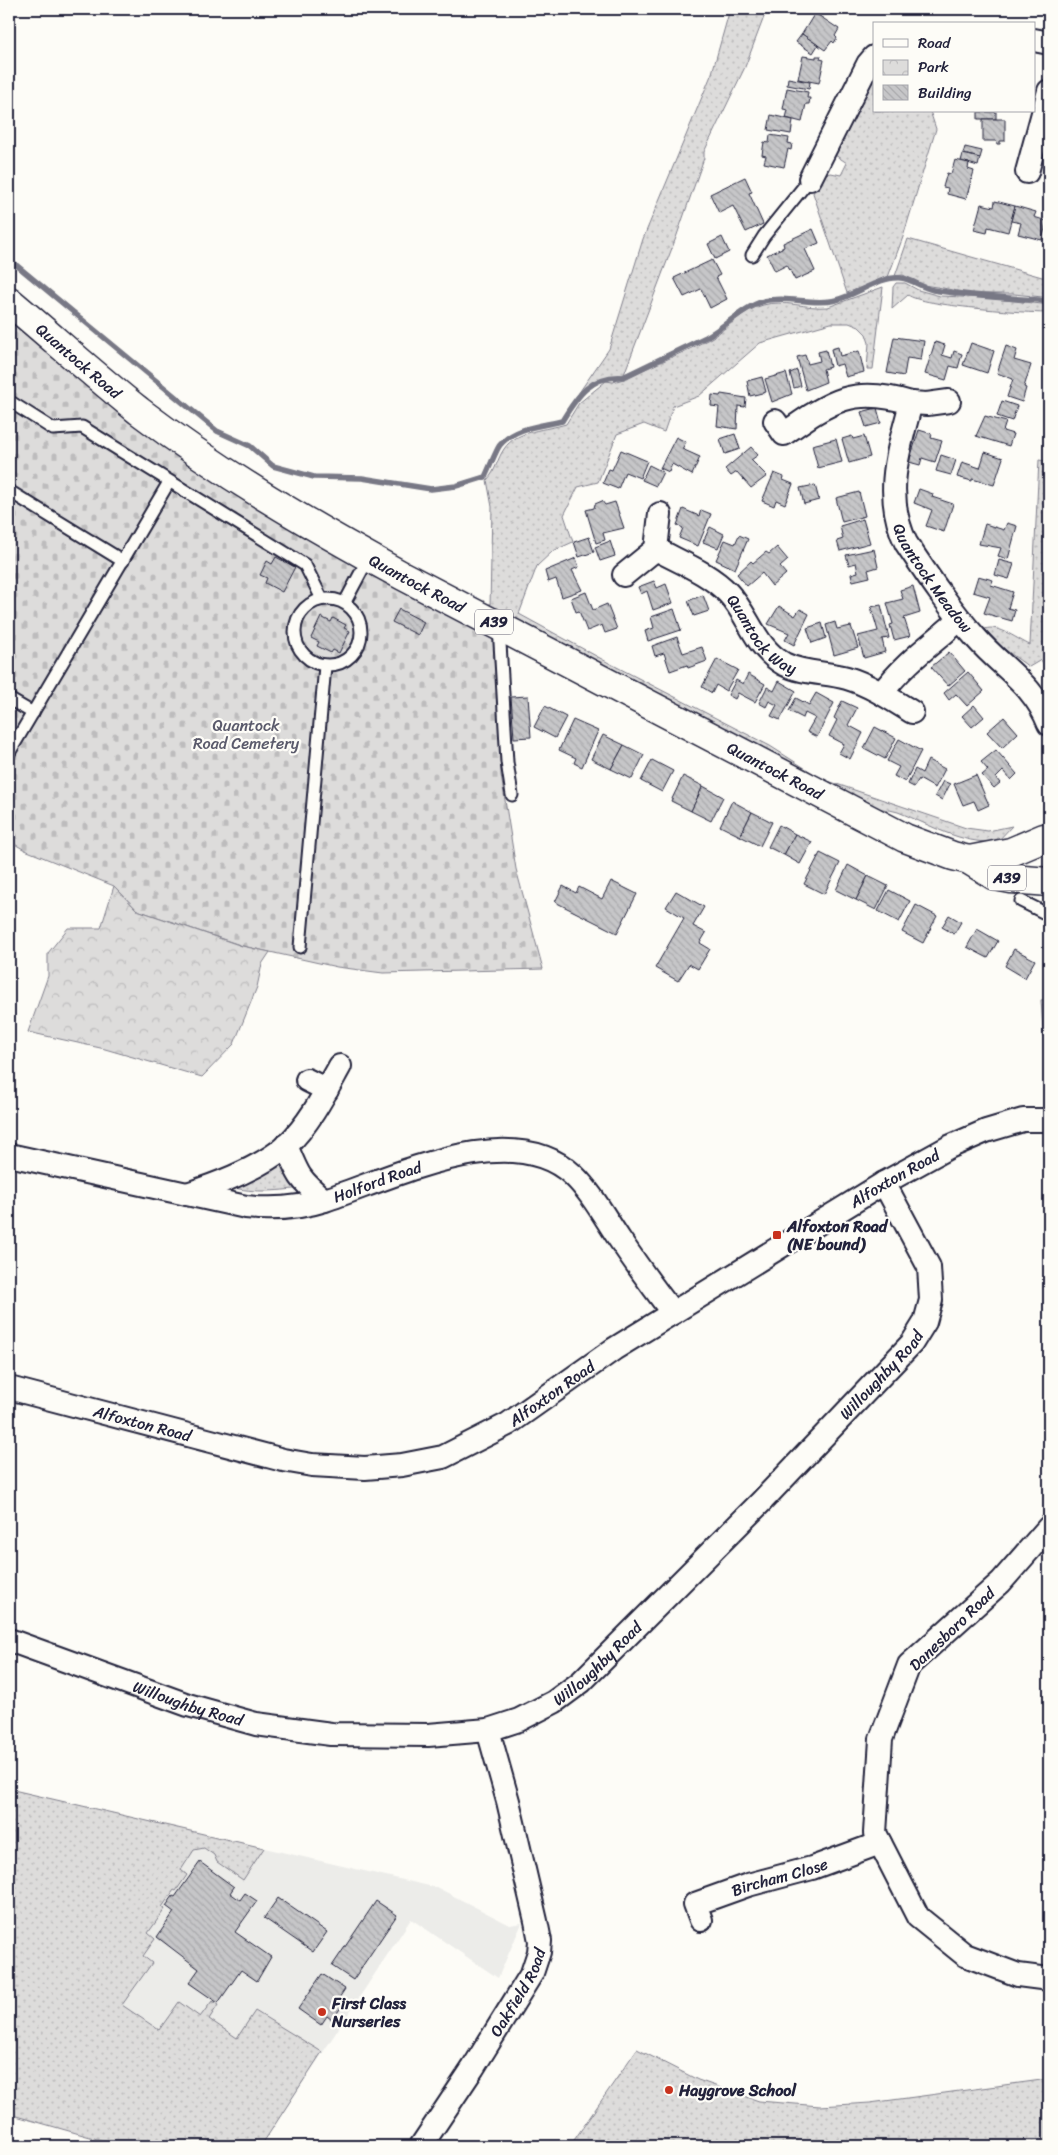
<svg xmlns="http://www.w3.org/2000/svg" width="1058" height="2155" viewBox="0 0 1058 2155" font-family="Sriracha,sans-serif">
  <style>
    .built { fill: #ecece9 }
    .grass { fill: url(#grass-dots); stroke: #807f8b }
    .cemetery { fill: url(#cemetery-stones); stroke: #807f8b }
    .park { fill: url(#park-crowns); stroke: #807f8b }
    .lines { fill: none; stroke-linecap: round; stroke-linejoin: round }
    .stream { stroke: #787885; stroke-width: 5.5 }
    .building { fill: url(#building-back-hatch); stroke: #22223b }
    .lane-casing { stroke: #22223b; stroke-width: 15 }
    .street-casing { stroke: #22223b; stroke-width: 26 }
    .primary-casing { stroke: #22223b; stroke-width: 31 }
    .lane { stroke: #fdfcf7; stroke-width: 11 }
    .street { stroke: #fdfcf7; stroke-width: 22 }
    .primary { stroke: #fdfcf7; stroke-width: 28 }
    .poi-dot { fill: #c8321e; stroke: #fdfcf7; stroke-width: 2 }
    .labels { text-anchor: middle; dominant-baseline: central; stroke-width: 4.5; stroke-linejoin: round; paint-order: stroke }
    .shield { fill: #fdfcf7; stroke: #646373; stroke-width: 1 }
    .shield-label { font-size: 15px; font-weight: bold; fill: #22223b }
    .street-label { font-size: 16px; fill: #22223b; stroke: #fdfcf7 }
    .park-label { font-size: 16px; fill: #5a5a6b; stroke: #fdfcf7 }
    .poi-label { font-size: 16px; font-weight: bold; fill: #22223b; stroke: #fdfcf7; text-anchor: start }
  </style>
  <defs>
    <pattern id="grass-dots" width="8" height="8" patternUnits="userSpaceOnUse" patternTransform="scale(1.25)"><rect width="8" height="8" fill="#dddcdb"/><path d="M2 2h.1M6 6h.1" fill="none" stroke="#bdbcbd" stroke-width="1.8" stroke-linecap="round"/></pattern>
    <pattern id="cemetery-stones" width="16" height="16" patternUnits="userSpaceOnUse" patternTransform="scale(1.25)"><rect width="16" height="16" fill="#dddcdb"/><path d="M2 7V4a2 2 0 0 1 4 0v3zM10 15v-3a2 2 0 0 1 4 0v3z" fill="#bdbcbd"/></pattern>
    <pattern id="park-crowns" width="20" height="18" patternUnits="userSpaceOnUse" patternTransform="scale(1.25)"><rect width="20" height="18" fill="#dddcdb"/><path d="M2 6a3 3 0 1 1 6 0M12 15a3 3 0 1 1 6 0" fill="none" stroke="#bdbcbd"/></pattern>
    <pattern id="building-back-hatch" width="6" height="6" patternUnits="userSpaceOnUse" patternTransform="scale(1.25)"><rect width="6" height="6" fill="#c6c6c8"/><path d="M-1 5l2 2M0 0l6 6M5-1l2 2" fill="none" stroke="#aaaaad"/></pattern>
  </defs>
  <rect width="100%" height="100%" fill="#fdfcf7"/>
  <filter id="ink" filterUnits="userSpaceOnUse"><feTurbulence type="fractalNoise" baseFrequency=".02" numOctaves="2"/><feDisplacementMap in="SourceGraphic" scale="10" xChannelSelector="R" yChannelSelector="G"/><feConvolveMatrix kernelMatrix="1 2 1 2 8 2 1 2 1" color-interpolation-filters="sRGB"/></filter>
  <g filter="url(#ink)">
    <polygon class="built" points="9,1789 438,1888 510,1925 522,1923 498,1978 411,1919 261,2146 122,2146"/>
    <g class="grass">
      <polygon points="730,9 767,9 745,67 704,152 704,158 677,235 623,377 609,376 576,397 609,349 643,239 712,73"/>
      <polygon points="874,67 874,111 930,111 936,129 903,237 888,277 847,293 813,193 824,174 831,173 841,175 847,163 835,155"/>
      <polygon points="908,239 1049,279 1049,300 1042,297 1014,294 970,294 943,288 923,285 903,275 895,276"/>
      <path d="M896,283H905L918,290L940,296L986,298L1042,304L1049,306V313C1026,313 922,306 908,295L892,309L893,287Z"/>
      <path d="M883,287L873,369H867L869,343L866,334L859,327L849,323H831L760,343L699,396L673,406L664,432L644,424L617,434L598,482L578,487L564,515L573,542L553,551L537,566L519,614L609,663L770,746L822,779L966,828L988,831L1012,826L997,842C960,844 931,825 898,812C889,809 877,809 867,807L490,608L492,507L487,480C496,471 497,459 504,449C516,430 547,430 566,424L579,403L606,381L613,382L627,378C654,364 684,353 711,338C728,328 743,310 763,305C783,299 807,309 828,307Z"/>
      <path d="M1049,377V683L1047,669L1041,660L1029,667L1003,648L985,629C999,624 1018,640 1030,645L1039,460L1045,461Z"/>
      <path d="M279,1155L302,1188C277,1191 249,1194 225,1185Z"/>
      <polygon points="9,1789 264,1848 243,1880 217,1862 214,1855 204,1848 194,1850 181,1870 187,1875 176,1891 174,1890 162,1907 165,1909 148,1933 155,1939 143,1956 152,1963 122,2005 159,2030 179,2002 200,2017 212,2001 218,2005 209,2019 237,2038 255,2011 322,2052 261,2146 122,2146 9,2114"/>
      <polygon points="637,2049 698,2080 759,2101 820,2106 870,2103 1049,2079 1049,2146 570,2146"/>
    </g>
    <polygon class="cemetery" points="9,321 148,436 336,554 408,595 495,638 501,775 516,869 543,969 383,973 337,967 243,946 137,910 114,886 25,850 9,841"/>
    <g class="park">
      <polygon points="114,886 137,910 242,946 270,952 262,964 257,987 234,1044 202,1077 105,1049 28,1032 48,976 48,953 68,928 101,928"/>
      <polygon points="1049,999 1049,1105 1048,1105 1041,1000"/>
    </g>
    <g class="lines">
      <path class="stream" d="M9,259L217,431L250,446L273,466L314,477L362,478L431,489L456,486L485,477C489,469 496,450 500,445C515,427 541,426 562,421C577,396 591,375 623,377L706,337C725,327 743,307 764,301C787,295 813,306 836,300C857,295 879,276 901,278C912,279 922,288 933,290C968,296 1003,298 1039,300L1049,303"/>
    </g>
    <g class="building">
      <polygon points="815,13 839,29 835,36 837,38 834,43 832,41 825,50 802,34"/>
      <polygon points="802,34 818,45 813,53 796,42"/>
      <polygon points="803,56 816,58 816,56 821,56 820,59 824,60 819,83 798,79"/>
      <polygon points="788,78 810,82 809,89 787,85"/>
      <polygon points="787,88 808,92 807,98 810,98 809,104 806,104 802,122 786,118 788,110 783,109"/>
      <rect x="978" y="112" width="18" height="7"/>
      <polygon points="771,115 793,120 791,134 768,130"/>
      <polygon points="983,119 1005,119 1005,141 1000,141 1000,144 997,144 996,141 983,141"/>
      <polygon points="770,135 789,138 788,143 792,144 791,150 788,149 784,167 764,163 766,156 762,155 764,142 769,143"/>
      <polygon points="965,147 982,151 980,158 963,154"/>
      <polygon points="963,154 980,158 978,166 961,161"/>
      <polygon points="955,160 969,163 968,169 974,171 966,199 947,194 948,188 943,187 947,173 951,174"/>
      <polygon points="745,177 752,192 749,193 763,224 746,232 733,206 719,213 710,194"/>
      <polygon points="995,201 1015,206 1008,232 988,227 987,233 974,230 981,204 994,207"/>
      <polygon points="1015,206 1036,212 1034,217 1047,221 1042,240 1018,234 1021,223 1011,221"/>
      <polygon points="813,229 819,243 805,249 815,271 795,280 787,265 775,271 767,255 784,247 783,243"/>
      <polygon points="722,237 729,252 715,259 708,244"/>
      <polygon points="712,260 720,275 716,277 727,299 710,308 701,289 684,297 674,278"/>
      <polygon points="894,337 924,341 921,360 907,358 904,376 887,373"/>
      <polygon points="935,342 945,345 942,355 952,358 954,351 962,354 958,368 950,366 946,380 925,374"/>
      <polygon points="971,343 994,351 987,373 963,365"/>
      <polygon points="1006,346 1017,350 1014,360 1031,365 1024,387 1026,388 1022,402 1007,397 1013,379 997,373"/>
      <polygon points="838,347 840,356 859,351 864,372 846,377 842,364 835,366 831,349"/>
      <polygon points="826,350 830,367 823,369 826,382 806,390 797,357 805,355 808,364 820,361 818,352"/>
      <polygon points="797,370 801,386 794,388 790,373"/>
      <polygon points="786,373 792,394 772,402 765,379"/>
      <polygon points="762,377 766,392 750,396 747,381"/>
      <polygon points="721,394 746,398 745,407 738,406 737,429 717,426 719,407 711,406 712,395 720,396"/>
      <polygon points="1002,401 1017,406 1012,421 997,416"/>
      <polygon points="877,408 881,423 866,427 861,412"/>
      <polygon points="985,416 1006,422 1003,431 1013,434 1009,446 976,436"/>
      <polygon points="919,430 932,434 931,438 942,441 935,462 922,458 920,465 909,462"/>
      <polygon points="735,434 740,449 725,454 720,439"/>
      <polygon points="852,436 853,439 864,436 870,457 849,463 842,439"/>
      <polygon points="676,437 686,442 682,449 700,457 692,475 672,464 669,472 660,468"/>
      <polygon points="836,439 842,462 818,468 812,445"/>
      <polygon points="751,447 758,455 751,460 767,476 751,488 737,472 731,476 725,469"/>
      <polygon points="621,450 647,461 640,478 625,472 618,489 603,483 609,469 612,470"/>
      <polygon points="985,452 1003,458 994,485 972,479 972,481 957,477 962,462 980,468"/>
      <polygon points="941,455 956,460 951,475 936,471"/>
      <polygon points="649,465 663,472 656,486 642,480"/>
      <polygon points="774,473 784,477 783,480 793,484 785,504 776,500 774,506 762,501"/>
      <polygon points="815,485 819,500 804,504 800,488"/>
      <polygon points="919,489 933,494 932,497 953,504 944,532 926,526 932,510 914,503"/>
      <polygon points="859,492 865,516 842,522 836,498"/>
      <polygon points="602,501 605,505 615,502 624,528 603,533 605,540 596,543 586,510 594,508 595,504"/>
      <polygon points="683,509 699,516 701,510 711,514 698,546 679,538 683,528 677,525"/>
      <polygon points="863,519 870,543 840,551 837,541 843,539 840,526"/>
      <polygon points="1007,523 1017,526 1008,559 998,556 1001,548 979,544 985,524 1004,530"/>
      <polygon points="710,527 724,534 718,548 703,542"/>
      <polygon points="739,535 748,539 735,569 716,560 725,540 735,544"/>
      <polygon points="589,537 594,552 579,557 574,542"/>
      <polygon points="610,541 615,556 600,561 595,547"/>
      <polygon points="777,547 788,560 780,567 786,574 772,586 762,573 747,586 737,574 751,561 753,563 766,552 769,554"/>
      <polygon points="874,549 878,567 868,570 870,577 853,581 851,574 858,572 856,563 849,565 846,555"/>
      <polygon points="276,557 295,567 282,592 265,583 267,578 260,575 267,561 272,564"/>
      <polygon points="576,558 579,567 572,570 582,590 562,597 556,579 548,582 545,571"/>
      <polygon points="999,560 1014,564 1009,579 995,575"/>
      <polygon points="978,576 993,580 991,585 1013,592 1008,608 1015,610 1012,621 984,613 990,597 973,592"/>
      <polygon points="654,581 657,588 666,584 673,603 653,610 647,591 641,594 638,587"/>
      <polygon points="913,586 920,613 904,618 910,636 894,640 890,625 893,624 887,603 903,599 900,590"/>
      <polygon points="586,592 593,610 607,604 617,629 605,633 602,625 587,631 579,611 576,612 571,598"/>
      <polygon points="703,595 709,611 694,616 688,601"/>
      <polygon points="881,605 889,638 882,639 885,652 864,658 858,636 878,631 871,607"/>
      <polygon points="779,606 795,616 800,609 809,614 794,645 785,640 789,633 768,624"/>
      <polygon points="399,609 424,622 418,635 392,622"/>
      <polygon points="674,609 681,630 648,641 645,631 654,628 651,617"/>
      <polygon points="321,617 331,622 333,618 346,625 344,628 350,631 339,653 333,650 331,653 317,646 319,642 311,638"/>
      <polygon points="835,622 837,629 851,626 858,648 834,655 826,625"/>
      <polygon points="822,623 826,638 812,643 807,628"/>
      <polygon points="677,637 683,653 702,647 707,661 688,668 687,665 670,671 664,653 655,656 652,646"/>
      <polygon points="949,652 965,671 948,686 931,667"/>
      <polygon points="717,659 738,670 726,691 716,685 712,693 702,687"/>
      <polygon points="968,672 984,691 967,706 956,694 949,700 944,693"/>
      <polygon points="748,674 765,684 755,702 738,693 735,699 728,695 736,680 743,684"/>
      <polygon points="779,681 796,691 780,720 771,716 777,705 769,701 766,707 759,703 767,687 774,691"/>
      <polygon points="816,693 834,703 817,737 807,732 815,718 805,713 803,718 789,711 796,698 809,705"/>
      <polygon points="528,696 531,737 514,738 511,697"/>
      <polygon points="842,701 857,708 848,725 863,733 850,759 839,753 844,744 829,736 837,720 834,718"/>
      <polygon points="974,705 984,717 972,727 962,716"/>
      <polygon points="545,706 566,717 555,738 534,727"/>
      <polygon points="1004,717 1018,733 1002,748 987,732"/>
      <polygon points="573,720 598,731 582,767 574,763 576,758 559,750"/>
      <polygon points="875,727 896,738 885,759 864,748"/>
      <polygon points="603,735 624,745 611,769 591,759"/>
      <polygon points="899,739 921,751 905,782 894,776 899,767 887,761"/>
      <polygon points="624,745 644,755 632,779 611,769"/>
      <polygon points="996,750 1017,774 1011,780 1003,771 996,778 1000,783 994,788 982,775 988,770 981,762"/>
      <polygon points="652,760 673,771 662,792 641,781"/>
      <polygon points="928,760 945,769 935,788 919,779 914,787 908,784 915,769 922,773"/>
      <polygon points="976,775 989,805 978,810 974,801 963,805 954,784"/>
      <polygon points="683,776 703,786 691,811 671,801"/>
      <polygon points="943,781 950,784 942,800 935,796"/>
      <polygon points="703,786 723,797 711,821 691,811"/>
      <polygon points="732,801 752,812 740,836 720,826"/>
      <polygon points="752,812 772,822 760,846 740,836"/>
      <polygon points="779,825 795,834 784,855 768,847"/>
      <polygon points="795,834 812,842 800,864 784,855"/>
      <polygon points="820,853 840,863 824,894 804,884"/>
      <polygon points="848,865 868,876 856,900 836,890"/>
      <polygon points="868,876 888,886 876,910 856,900"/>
      <polygon points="611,881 637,894 617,933 555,902 563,886 576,893 579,887 602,899"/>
      <polygon points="889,890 910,901 899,922 878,911"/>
      <polygon points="676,891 704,907 693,926 706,933 700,943 710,949 698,969 689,964 678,981 655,968 684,918 666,907"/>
      <polygon points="916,905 937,916 923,943 902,932"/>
      <polygon points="949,915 961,922 954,934 942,927"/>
      <polygon points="977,929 998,941 988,958 967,947"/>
      <polygon points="1014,949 1035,960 1025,978 1005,966"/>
      <polygon points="200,1862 234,1887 230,1893 240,1900 245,1893 257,1901 235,1932 271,1957 257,1981 241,1970 218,2003 189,1983 199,1969 157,1937 174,1912 166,1906 173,1896 175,1897"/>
      <polygon points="278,1898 327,1932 313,1952 264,1918"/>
      <polygon points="376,1901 397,1915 353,1980 332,1966"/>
      <polygon points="322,1974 345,1989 339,1998 345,2002 332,2020 327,2016 321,2025 298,2009"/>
    </g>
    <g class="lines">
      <defs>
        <g id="lane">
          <polyline points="752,255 764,236 810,179"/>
          <polyline points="9,401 53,429 82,427 305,565 322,599"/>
          <polyline points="9,491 123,561"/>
          <circle cx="328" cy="632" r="33"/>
          <polyline points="345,602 369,557"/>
          <polyline points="499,626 507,762 512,795"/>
          <polyline points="9,699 33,713"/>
          <polyline points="9,753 169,482"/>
          <polyline points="1021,901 1049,915"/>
          <polyline points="300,947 325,666"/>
        </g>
        <g id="street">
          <polyline points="1034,40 1049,43"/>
          <polyline points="1027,172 1049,91"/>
          <polyline points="810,179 868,64 874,57"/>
          <polyline points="911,403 927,404 949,401"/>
          <path id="s1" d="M775,421L784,434C831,401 853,385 911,403C898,452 883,495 906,543C928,576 950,609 976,638C1003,669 1033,683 1049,724"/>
          <path id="s2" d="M656,549C680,562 709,573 728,593C749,615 755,648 784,664C804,674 827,672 847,678C870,685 891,699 912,712"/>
          <polyline points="624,575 656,549 660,514"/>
          <path d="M882,693C904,663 932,644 959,620"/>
          <polyline points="307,1080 327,1090"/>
          <path d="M286,1145C298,1175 299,1179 324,1200"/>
          <path id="s3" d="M9,1155L246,1207C273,1210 300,1208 325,1200C392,1178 512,1117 573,1175C592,1193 605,1218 620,1240C637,1265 654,1289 673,1313"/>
          <path d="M187,1194C218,1184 262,1167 287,1145C310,1123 325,1093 340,1066"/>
          <path id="s4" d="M9,1388L283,1460L312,1465L365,1468L402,1465L443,1457L508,1424L614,1349L884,1183L949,1147L986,1131L1023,1120H1049"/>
          <polyline points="1049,1527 1001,1582 909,1665 881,1739 875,1833 918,1917 965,1955 1018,1975 1049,1979"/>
          <path id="s5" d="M9,1640L188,1705L256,1724L331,1734L428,1735L488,1730L519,1720L554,1702L581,1682L760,1503L912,1343L925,1322L931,1300L929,1267L884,1183"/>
          <path id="s6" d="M701,1920L695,1904L748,1885L812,1868L880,1843"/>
          <path id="s7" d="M421,2146L473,2068L532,1973L539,1952L540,1941L536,1921L508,1801L488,1730"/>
        </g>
        <g id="primary">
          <path id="s8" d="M9,301C52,337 95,376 139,411C222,474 311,526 403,576L905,838L953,856L969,860L995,876L1011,879L1049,882"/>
          <polyline points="969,860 1011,852 1044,838"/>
        </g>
      </defs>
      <use href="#lane" class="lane-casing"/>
      <use href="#street" class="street-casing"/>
      <use href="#primary" class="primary-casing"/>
      <use href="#lane" class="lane"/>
      <use href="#street" class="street"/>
      <use href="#primary" class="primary"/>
    </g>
  </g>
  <g class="poi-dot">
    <rect x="772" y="1230" width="10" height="10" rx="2.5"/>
    <circle cx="322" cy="2012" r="5"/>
    <circle cx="669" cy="2090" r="5"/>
  </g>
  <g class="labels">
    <g class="shield">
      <rect x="475" y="609.5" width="38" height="25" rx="4"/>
      <rect x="988" y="865.5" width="38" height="25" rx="4"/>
    </g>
    <g class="shield-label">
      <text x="494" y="622">A39</text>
      <text x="1007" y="878">A39</text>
    </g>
    <g class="street-label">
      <text stroke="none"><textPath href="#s8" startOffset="92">Quantock Road</textPath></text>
      <text stroke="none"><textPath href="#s1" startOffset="341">Quantock Meadow</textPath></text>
      <text stroke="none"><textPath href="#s8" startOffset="498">Quantock Road</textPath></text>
      <text stroke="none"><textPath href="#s2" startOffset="139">Quantock Way</textPath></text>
      <text stroke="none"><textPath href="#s8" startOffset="902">Quantock Road</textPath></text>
      <text stroke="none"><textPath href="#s4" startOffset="976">Alfoxton Road</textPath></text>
      <text stroke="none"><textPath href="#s3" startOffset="378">Holford Road</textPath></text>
      <text stroke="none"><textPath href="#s5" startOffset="1029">Willoughby Road</textPath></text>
      <text stroke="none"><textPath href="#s4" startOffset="571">Alfoxton Road</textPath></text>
      <text stroke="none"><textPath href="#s4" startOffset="138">Alfoxton Road</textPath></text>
      <text transform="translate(952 1629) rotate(-44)">Danesboro Road</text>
      <text stroke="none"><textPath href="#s5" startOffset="624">Willoughby Road</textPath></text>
      <text stroke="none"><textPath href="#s5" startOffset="190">Willoughby Road</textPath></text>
      <text stroke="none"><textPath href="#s6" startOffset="106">Bircham Close</textPath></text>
      <text stroke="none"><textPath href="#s7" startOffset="182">Oakfield Road</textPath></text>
    </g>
    <g class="park-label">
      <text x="246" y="725">Quantock<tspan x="246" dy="18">Road Cemetery</tspan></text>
    </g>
    <g class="poi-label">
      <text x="787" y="1226">Alfoxton Road<tspan x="787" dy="18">(NE bound)</tspan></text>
      <text x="332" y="2003">First Class<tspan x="332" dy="18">Nurseries</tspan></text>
      <text x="679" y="2090">Haygrove School</text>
    </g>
  </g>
  <rect width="1058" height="2155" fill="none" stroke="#fdfcf7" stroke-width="30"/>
  <rect x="15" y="15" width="1028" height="2125" fill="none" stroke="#22223b" stroke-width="2" filter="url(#ink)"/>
  <rect x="873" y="22" width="162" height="90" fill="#fdfcf7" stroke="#a5a5ac"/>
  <rect x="883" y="39" width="25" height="8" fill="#fdfcf7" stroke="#a5a5ac"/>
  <text x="918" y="48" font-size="15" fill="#22223b">Road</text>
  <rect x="883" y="60" width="25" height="15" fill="url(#park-crowns)" stroke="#a5a5ac"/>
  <text x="918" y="72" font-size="15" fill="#22223b">Park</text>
  <rect x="883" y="85" width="25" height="15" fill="url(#building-back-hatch)" stroke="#a5a5ac"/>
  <text x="918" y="98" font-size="15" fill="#22223b">Building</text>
</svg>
